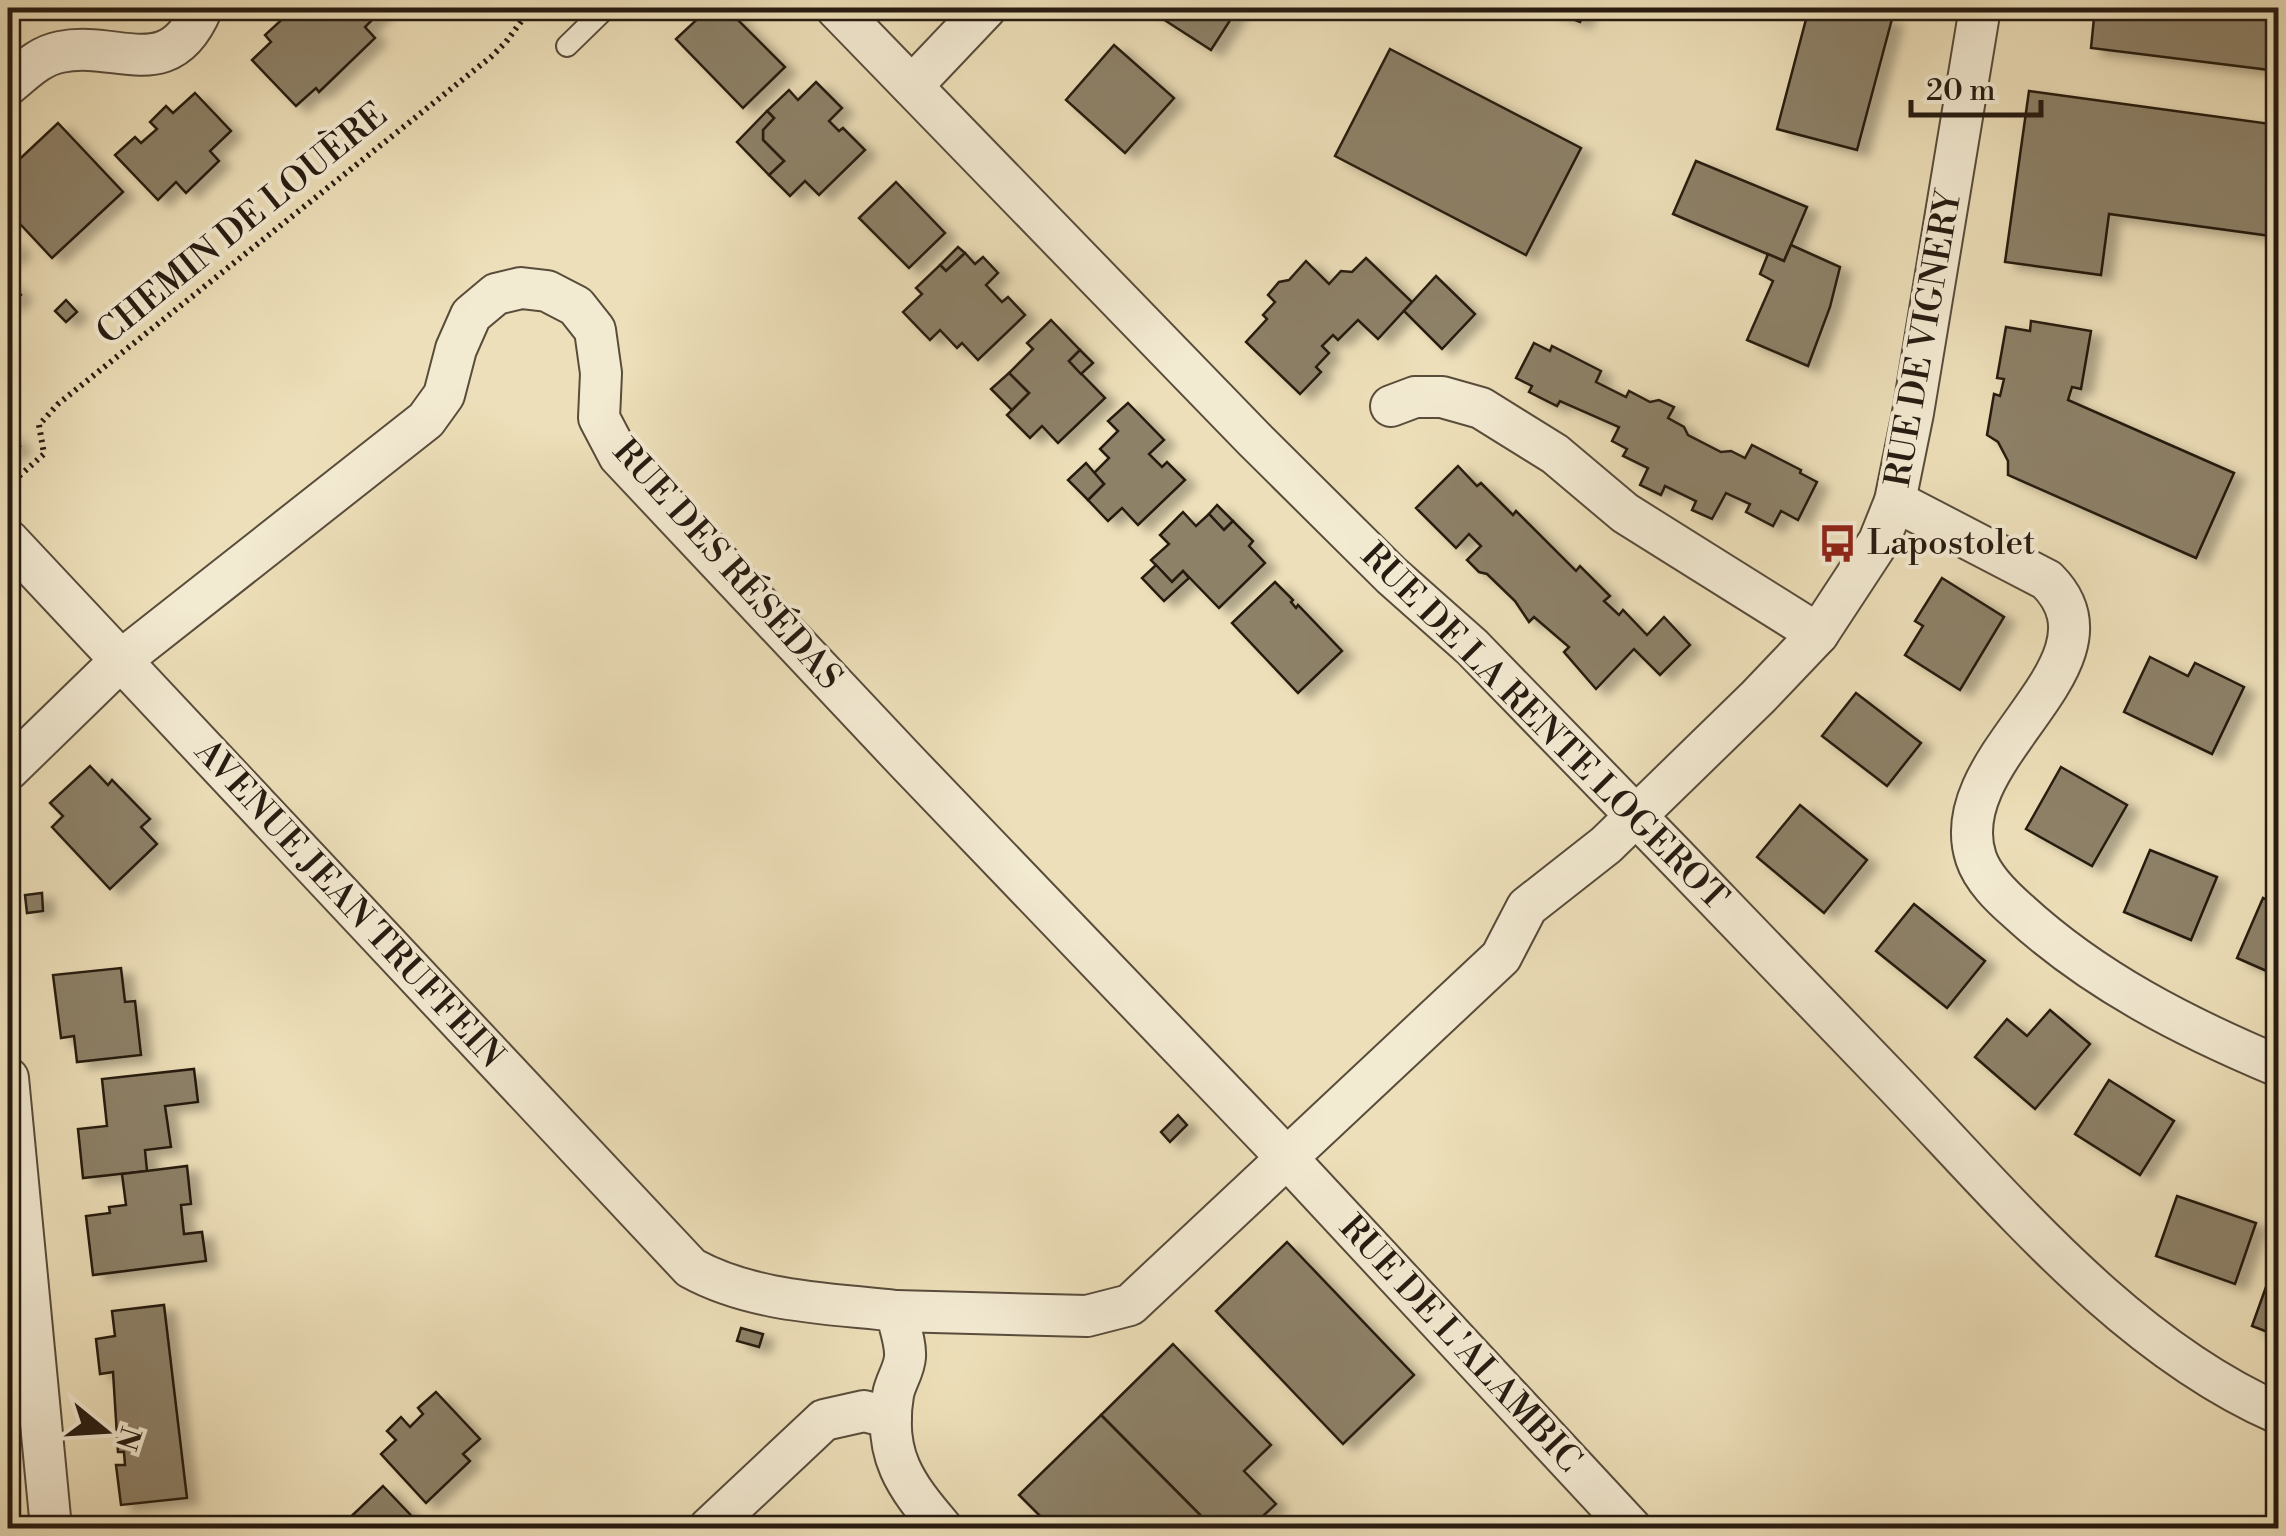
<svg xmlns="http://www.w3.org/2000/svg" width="2286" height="1536" viewBox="0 0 2286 1536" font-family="'Libre Bodoni',serif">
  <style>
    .building { fill: #8d8168; stroke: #261b11; stroke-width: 2.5; filter: url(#shadow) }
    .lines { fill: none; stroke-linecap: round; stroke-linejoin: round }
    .service-casing { stroke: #584c3b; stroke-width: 24 }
    .minor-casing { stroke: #584c3b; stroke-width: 44 }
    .path { stroke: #261b11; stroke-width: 6; stroke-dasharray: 2.5 5; stroke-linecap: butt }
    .service { stroke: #f3ead2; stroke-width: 20 }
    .minor { stroke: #f3ead2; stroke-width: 40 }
    .labels { text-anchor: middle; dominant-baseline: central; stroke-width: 8; stroke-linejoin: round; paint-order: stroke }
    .street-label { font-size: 35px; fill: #261b11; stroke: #f3ead2 }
    .poi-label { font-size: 35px; fill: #261b11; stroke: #f3ead2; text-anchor: start }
  </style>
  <defs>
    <filter id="shadow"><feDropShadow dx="11" dy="6" stdDeviation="5" flood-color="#0004"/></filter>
  </defs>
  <rect width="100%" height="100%" fill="#eddfb9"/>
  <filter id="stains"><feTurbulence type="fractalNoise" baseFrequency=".002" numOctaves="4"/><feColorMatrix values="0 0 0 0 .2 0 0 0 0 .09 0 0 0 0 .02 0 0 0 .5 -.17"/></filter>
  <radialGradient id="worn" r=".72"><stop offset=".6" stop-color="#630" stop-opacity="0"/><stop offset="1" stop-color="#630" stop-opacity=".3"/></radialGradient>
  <g class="building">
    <polygon points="284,8 384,8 365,27 375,38 319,92 316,88 296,106 252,60 271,42 265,35 289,13"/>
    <polygon points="709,8 726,8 785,67 743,108 676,39"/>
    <polygon points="1155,8 1238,8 1211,50 1152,12"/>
    <polygon points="1544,8 1586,8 1580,22"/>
    <polygon points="1809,8 1849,8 1892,19 1857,150 1777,129"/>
    <polygon points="2095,8 2278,8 2278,71 2091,48"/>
    <polygon points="1114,45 1174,98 1125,153 1066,100"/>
    <polygon points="1390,49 1581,148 1526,255 1335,156"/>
    <polygon points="816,82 842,108 829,121 839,131 843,128 865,150 819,195 805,181 790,196 769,175 784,161 763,140 763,130 774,118 767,111 789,90 798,100"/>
    <polygon points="2029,91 2278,125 2278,185 2271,236 2109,214 2101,275 2005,262"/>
    <polygon points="195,93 231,131 210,151 219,161 186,193 176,182 158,200 115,155 135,137 141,143 157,129 150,122 166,106 173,113"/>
    <polygon points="767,111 774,118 763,130 763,140 784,161 769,175 737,142"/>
    <polygon points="58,123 123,192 52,258 8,211 8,180 12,177 8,170"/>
    <polygon points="1696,161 1807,207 1784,261 1673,214"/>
    <polygon points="896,182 945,233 909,268 859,218"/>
    <polygon points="8,238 19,250 8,261"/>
    <polygon points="1791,245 1840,267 1830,307 1808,366 1747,340 1773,281 1760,274 1768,254 1784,261"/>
    <polygon points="958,247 965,253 946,271 940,265"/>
    <polygon points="965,253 975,264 983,257 998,273 986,285 1002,302 1008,297 1025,315 978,360 962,343 957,348 940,330 930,340 903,312 922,294 916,288 940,265 946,271"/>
    <polygon points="1366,258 1412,302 1378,339 1358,320 1338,340 1333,335 1322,346 1329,353 1316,367 1321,372 1300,394 1246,342 1267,319 1263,315 1275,302 1268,295 1279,282 1289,280 1306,261 1329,284 1341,271 1352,272"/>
    <polygon points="1436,276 1475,314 1442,349 1404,311"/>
    <polygon points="8,281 21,295 8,307"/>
    <polygon points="66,300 77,312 66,322 55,311"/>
    <polygon points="1051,320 1080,350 1069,361 1105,398 1058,443 1042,426 1030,438 1007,415 1029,393 1009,373 1033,349 1027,343"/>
    <polygon points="2031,321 2091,331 2081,389 2072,387 2068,400 2234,473 2196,558 2008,475 2008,461 1998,442 1987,435 1994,394 2000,396 2004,379 1997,378 2006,327 2030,331"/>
    <polygon points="1534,343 1550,351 1552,346 1601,371 1596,382 1626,397 1629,391 1650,402 1659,400 1674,407 1668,418 1684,427 1688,435 1721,452 1731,451 1745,458 1752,445 1801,470 1800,473 1817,482 1798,520 1781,511 1773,526 1746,512 1750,504 1726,493 1712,519 1692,510 1696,501 1665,486 1661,495 1640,485 1648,468 1623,456 1627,449 1612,441 1619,427 1560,401 1557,406 1529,392 1532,386 1516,378"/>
    <polygon points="1080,350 1093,363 1081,374 1069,361"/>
    <polygon points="1009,373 1029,393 1012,410 991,389"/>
    <polygon points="1128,403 1164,440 1149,454 1162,467 1167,462 1185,480 1138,525 1122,508 1108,521 1088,500 1104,484 1094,473 1109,458 1100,449 1118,431 1108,421"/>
    <polygon points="8,432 20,446 9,455 8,453"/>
    <polygon points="1086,463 1104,484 1088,500 1068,480"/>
    <polygon points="1458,466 1477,486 1481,483 1513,515 1516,511 1576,571 1580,566 1610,596 1604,601 1619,615 1623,610 1647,635 1664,617 1690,645 1660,675 1634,649 1596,689 1564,652 1569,647 1534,617 1529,622 1515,601 1487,574 1479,572 1467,560 1481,546 1469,534 1456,548 1416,508"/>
    <polygon points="1217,505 1233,521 1224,530 1209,514"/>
    <polygon points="1183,512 1196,526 1209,514 1224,530 1233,521 1253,541 1249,546 1265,563 1219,608 1183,571 1172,582 1151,560 1169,544 1160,535"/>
    <polygon points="1156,565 1172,582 1183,571 1189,578 1164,601 1142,578"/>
    <polygon points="1942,578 2004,617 1960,690 1905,655 1923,626 1915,621"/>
    <polygon points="1275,582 1293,600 1291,602 1296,608 1298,605 1342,651 1298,693 1232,623"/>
    <polygon points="2150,657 2188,676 2195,663 2244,687 2212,754 2124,712"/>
    <polygon points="1856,693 1921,743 1887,786 1822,736"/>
    <polygon points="90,766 108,785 112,780 150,819 141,827 157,844 110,889 52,827 63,816 50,803"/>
    <polygon points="2061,767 2127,805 2092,866 2026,829"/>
    <polygon points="1800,805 1867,860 1824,913 1757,857"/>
    <polygon points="2150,850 2217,877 2191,940 2124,912"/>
    <polygon points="42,893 43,911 27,913 25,895"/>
    <polygon points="2263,898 2278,905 2278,976 2237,958"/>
    <polygon points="1914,904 1985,961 1947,1008 1876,951"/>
    <polygon points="121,968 125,1002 135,1001 141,1055 77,1062 74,1036 61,1038 53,975"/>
    <polygon points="2050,1010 2090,1044 2035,1109 1975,1057 2007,1019 2027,1036"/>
    <polygon points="194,1069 198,1102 165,1106 171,1147 145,1150 147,1171 83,1178 78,1129 107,1126 102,1079"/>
    <polygon points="2109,1080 2174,1121 2140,1175 2075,1134"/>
    <polygon points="1178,1115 1187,1125 1170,1142 1161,1132"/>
    <polygon points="187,1166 191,1204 181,1205 184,1234 202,1232 206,1261 93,1275 86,1216 110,1213 109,1207 126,1205 122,1174"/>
    <polygon points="2177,1196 2256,1223 2235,1284 2156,1256"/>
    <polygon points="1287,1242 1414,1375 1343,1444 1216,1311"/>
    <polygon points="2271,1273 2278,1276 2278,1336 2252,1326"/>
    <polygon points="164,1305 187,1498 121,1505 116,1465 125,1465 124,1452 118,1452 113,1372 100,1374 96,1339 115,1336 112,1311"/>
    <polygon points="741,1328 763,1334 759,1347 737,1341"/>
    <polygon points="1173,1344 1271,1445 1244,1471 1276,1504 1250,1528 1213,1528 1101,1415"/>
    <polygon points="436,1392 480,1439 463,1454 470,1461 426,1503 381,1454 396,1440 387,1431 401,1417 410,1427 423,1414 418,1408"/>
    <polygon points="1101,1415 1213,1528 1052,1528 1019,1495"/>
    <polygon points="383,1486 423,1528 339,1528"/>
  </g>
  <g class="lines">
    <defs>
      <polyline id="service" points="567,46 606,8"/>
      <g id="minor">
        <path d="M836,8L1254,439L1392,576L1472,647C1610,789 1747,930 1884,1073C2001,1194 2121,1344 2278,1413"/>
        <path d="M8,85C24,72 39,56 60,52C119,40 169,86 202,8"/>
        <polyline points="912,86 986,8"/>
        <polyline points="1391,406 1415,397 1442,397 1481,408 1555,454 1625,513 1818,634"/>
        <path d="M1895,501L2047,580C2132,665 1942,755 1976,858C1983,879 2002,897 2018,911C2094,981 2185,1027 2278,1066"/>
        <path d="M8,540L691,1268C753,1302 826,1303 896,1311C899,1325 906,1343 905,1357C904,1371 895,1382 893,1395C883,1455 905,1485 942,1528"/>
        <polyline points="8,770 120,661 426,420 444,395 456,349 471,315 496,294 521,288 547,291 576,306 595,330 601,373 599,418 619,456 907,762 1288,1159 1631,1528"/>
        <polyline points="8,1078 51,1528"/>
        <polyline points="896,1311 1087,1316 1130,1305 1501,957 1527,907 1606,845 1758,697 1818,634 1879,541 1895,501 1913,413 1980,8"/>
        <polyline points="709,1528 824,1420 864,1411 891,1418"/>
      </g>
    </defs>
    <use href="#service" class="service-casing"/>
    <use href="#minor" class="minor-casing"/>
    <g class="path">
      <polyline points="8,486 44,454 39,425 58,404 492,56 506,42 531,8"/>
      <polyline points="2273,1528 2278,1515"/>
    </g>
    <use href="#service" class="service"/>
    <use href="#minor" class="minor"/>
  </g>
  <defs>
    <symbol id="bus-bare" viewBox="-9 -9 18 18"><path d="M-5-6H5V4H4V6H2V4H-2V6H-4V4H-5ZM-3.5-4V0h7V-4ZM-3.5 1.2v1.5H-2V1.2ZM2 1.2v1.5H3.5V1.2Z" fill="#8f2418" stroke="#f3ead2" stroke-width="2.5" paint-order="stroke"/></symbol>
  </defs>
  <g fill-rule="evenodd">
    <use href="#bus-bare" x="1810" y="516" width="55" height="55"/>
  </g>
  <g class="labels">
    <g class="street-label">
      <text transform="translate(242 224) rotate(-39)">CHEMIN DE LOUÈRE</text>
      <text transform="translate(1924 339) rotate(-80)">RUE DE VIGNERY</text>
      <text transform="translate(727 565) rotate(48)">RUE DES RÉSÉDAS</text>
      <text transform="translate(1544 727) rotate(45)">RUE DE LA RENTE LOGEROT</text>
      <text transform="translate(349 904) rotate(47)">AVENUE JEAN TRUFFEIN</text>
      <text transform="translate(1460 1344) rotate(47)">RUE DE L'ALAMBIC</text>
    </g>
    <g class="poi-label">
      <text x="1867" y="543">Lapostolet</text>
    </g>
  </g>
  <rect width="2286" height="1536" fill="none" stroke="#eddfb9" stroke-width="40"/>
  <rect x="10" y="10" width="2266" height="1516" fill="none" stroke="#261b11" stroke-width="5"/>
  <rect x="20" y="20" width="2246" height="1496" fill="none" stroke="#261b11" stroke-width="2.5"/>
  <g transform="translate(105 1431) rotate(108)" stroke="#f3ead2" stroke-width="8" paint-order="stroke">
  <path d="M0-8L18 38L0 25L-18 38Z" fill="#261b11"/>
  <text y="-15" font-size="28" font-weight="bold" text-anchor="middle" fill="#261b11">N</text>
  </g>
  <path d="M1911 100v15h130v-15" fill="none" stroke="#261b11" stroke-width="5"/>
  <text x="1926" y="100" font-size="30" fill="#261b11" stroke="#f3ead2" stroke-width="8" paint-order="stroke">20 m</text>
  <rect width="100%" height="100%" filter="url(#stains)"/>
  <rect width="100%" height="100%" fill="url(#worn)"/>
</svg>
